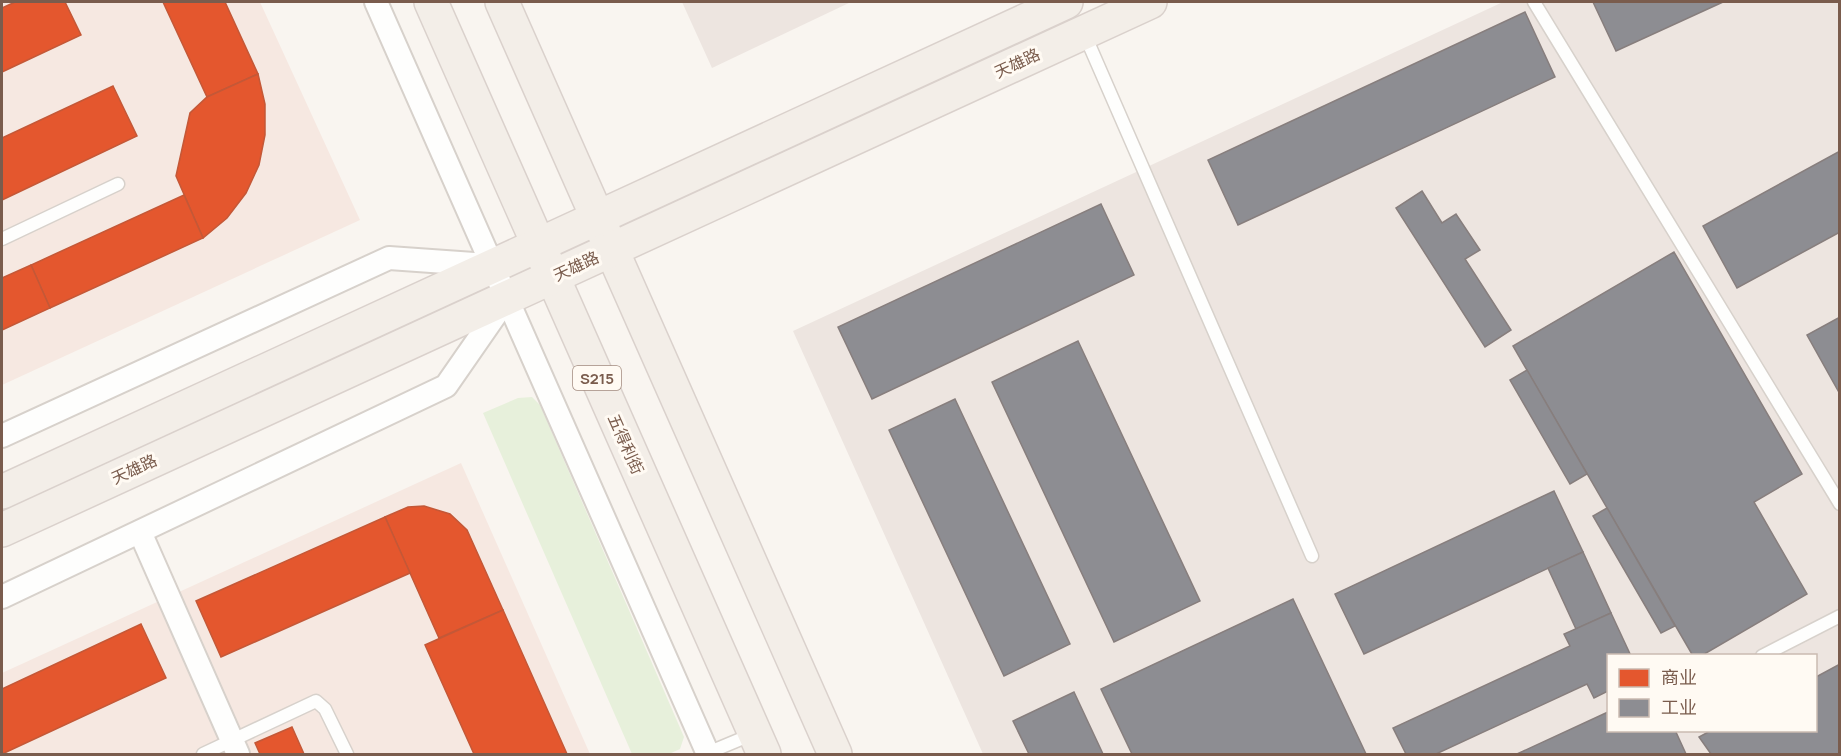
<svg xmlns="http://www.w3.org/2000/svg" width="1841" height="756" viewBox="0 0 1841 756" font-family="Manrope,'Noto Sans SC',sans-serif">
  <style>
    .commercial { fill: #f6e8e1 }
    .industrial { fill: #ede5e0; fill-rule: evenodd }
    .green { fill: #e7f0db }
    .shops { fill: #e4572e; stroke: #c45837; stroke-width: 1.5 }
    .industry { fill: #8d8d92; stroke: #877e7d; stroke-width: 1.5 }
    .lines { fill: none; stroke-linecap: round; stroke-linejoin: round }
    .service-casing { stroke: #d7d1cb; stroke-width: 15 }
    .minor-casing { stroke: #d7d1cb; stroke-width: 26 }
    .primary-casing { stroke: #dad1cc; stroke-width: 36 }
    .service { stroke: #fefefd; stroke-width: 12 }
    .minor { stroke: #fefefd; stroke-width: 22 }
    .primary { stroke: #f3eee8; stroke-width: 33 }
    .labels { text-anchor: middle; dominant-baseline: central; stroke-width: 6; stroke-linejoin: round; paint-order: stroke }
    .shield { fill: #fffaf3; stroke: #a28b7f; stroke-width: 1.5 }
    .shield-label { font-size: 15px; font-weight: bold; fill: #7a5c4d }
    .street-label { font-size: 16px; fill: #7a5c4d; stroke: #fffaf3 }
  </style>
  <rect width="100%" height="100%" fill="#f9f5f0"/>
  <g class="commercial">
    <polygon points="2,2 260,2 360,220 2,385"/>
    <polygon points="461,463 590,754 2,754 2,673"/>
  </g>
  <g class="industrial">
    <polygon points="682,2 851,2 712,68"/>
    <path d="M1503,2H1839V754H983L793,331ZM1608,656H1816V730H1608Z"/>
  </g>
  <polygon class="green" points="532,397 540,405 684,737 680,749 669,754 632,754 483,413 518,398"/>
  <g class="shops">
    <polygon points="15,2 65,2 81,35 2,72 2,8"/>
    <polygon points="163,2 225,2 258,74 207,97"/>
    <polygon points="258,74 265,104 265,135 259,165 246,193 227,218 203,238 176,176 190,113 207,97"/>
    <polygon points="113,86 137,136 2,200 2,138"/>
    <polygon points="184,195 203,238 50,308 31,265"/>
    <polygon points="31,265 50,308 2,330 2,278"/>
    <polygon points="424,506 450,514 467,530 503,610 439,638 385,517 408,507"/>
    <polygon points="385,517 410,573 221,657 196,601"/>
    <polygon points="503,610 567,754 474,754 425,645"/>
    <polygon points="141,624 166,678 2,754 2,689"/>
    <polygon points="292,727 304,754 260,754 255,743"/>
  </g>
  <g class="industry">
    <polygon points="1593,2 1723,2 1616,51"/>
    <polygon points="1525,12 1555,77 1238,225 1208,160"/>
    <polygon points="1840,151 1840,232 1737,288 1703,226"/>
    <polygon points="1422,191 1442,223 1456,214 1480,250 1465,259 1511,330 1485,347 1396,208"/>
    <polygon points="1101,204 1134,275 872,399 838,327"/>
    <polygon points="1674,252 1802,474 1754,502 1807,594 1701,656 1693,656 1513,346"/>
    <polygon points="1840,317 1840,394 1807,335"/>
    <polygon points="1078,341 1200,601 1114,642 992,382"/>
    <polygon points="1527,370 1587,474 1570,484 1510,380"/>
    <polygon points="955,399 1070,644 1004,676 889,430"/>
    <polygon points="1554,491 1583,552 1364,654 1335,594"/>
    <polygon points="1607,508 1675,626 1661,633 1593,516"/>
    <polygon points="1583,552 1611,613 1576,629 1548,568"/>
    <polygon points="1293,599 1366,754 1132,754 1101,689"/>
    <polygon points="1611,613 1631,656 1608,656 1608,691 1594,698 1587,684 1436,754 1406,754 1393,728 1570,646 1564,634"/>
    <polygon points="1840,664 1840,754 1711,754 1699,737 1712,730 1816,730 1816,677"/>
    <polygon points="1074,692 1103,754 1029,754 1013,721"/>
    <polygon points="1608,712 1608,730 1675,730 1686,754 1517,754"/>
  </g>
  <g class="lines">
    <defs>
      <g id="service">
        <polyline points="1534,2 1840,504"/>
        <polyline points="1084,33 1312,556"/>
        <polyline points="2,239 118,184"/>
        <polyline points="1762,656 1840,616"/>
        <polyline points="203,754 316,701 325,709 347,754"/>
        <polyline points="705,754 753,734"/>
      </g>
      <g id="minor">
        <polyline points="376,2 708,754"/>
        <polyline points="2,436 389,258 488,265"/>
        <polyline points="140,532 238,754"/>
        <polyline points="2,597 446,386 505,301"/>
      </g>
      <g id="primary">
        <polyline points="431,2 764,754"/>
        <polyline points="502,2 835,754"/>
        <polyline points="2,492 1066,2"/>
        <polyline points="2,530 1150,2"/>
      </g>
    </defs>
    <use href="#service" class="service-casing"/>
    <use href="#minor" class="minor-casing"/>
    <use href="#primary" class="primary-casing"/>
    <use href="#service" class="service"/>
    <use href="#minor" class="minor"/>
    <use href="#primary" class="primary"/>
  </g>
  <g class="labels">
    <rect class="shield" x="573" y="366" width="48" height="24" rx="4.5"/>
    <g class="shield-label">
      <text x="597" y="378">S215</text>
    </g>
    <g class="street-label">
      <text transform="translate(1017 63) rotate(-25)">天雄路</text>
      <text transform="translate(576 266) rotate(-25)">天雄路</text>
      <text transform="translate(626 444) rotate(66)">五得利街</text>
      <text transform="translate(134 469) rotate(-25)">天雄路</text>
    </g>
  </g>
  <rect width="1841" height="756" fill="none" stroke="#7a5c4d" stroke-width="6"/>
  <rect x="1607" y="654" width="210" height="78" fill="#fffaf3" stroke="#cabbb1" stroke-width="1.5"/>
  <rect x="1619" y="669" width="30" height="18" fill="#e4572e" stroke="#cabbb1" stroke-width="1.5"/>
  <text x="1661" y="684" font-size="18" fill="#7a5c4d">商业</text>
  <rect x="1619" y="699" width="30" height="18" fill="#8d8d92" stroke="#cabbb1" stroke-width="1.5"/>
  <text x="1661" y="714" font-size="18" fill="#7a5c4d">工业</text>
</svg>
